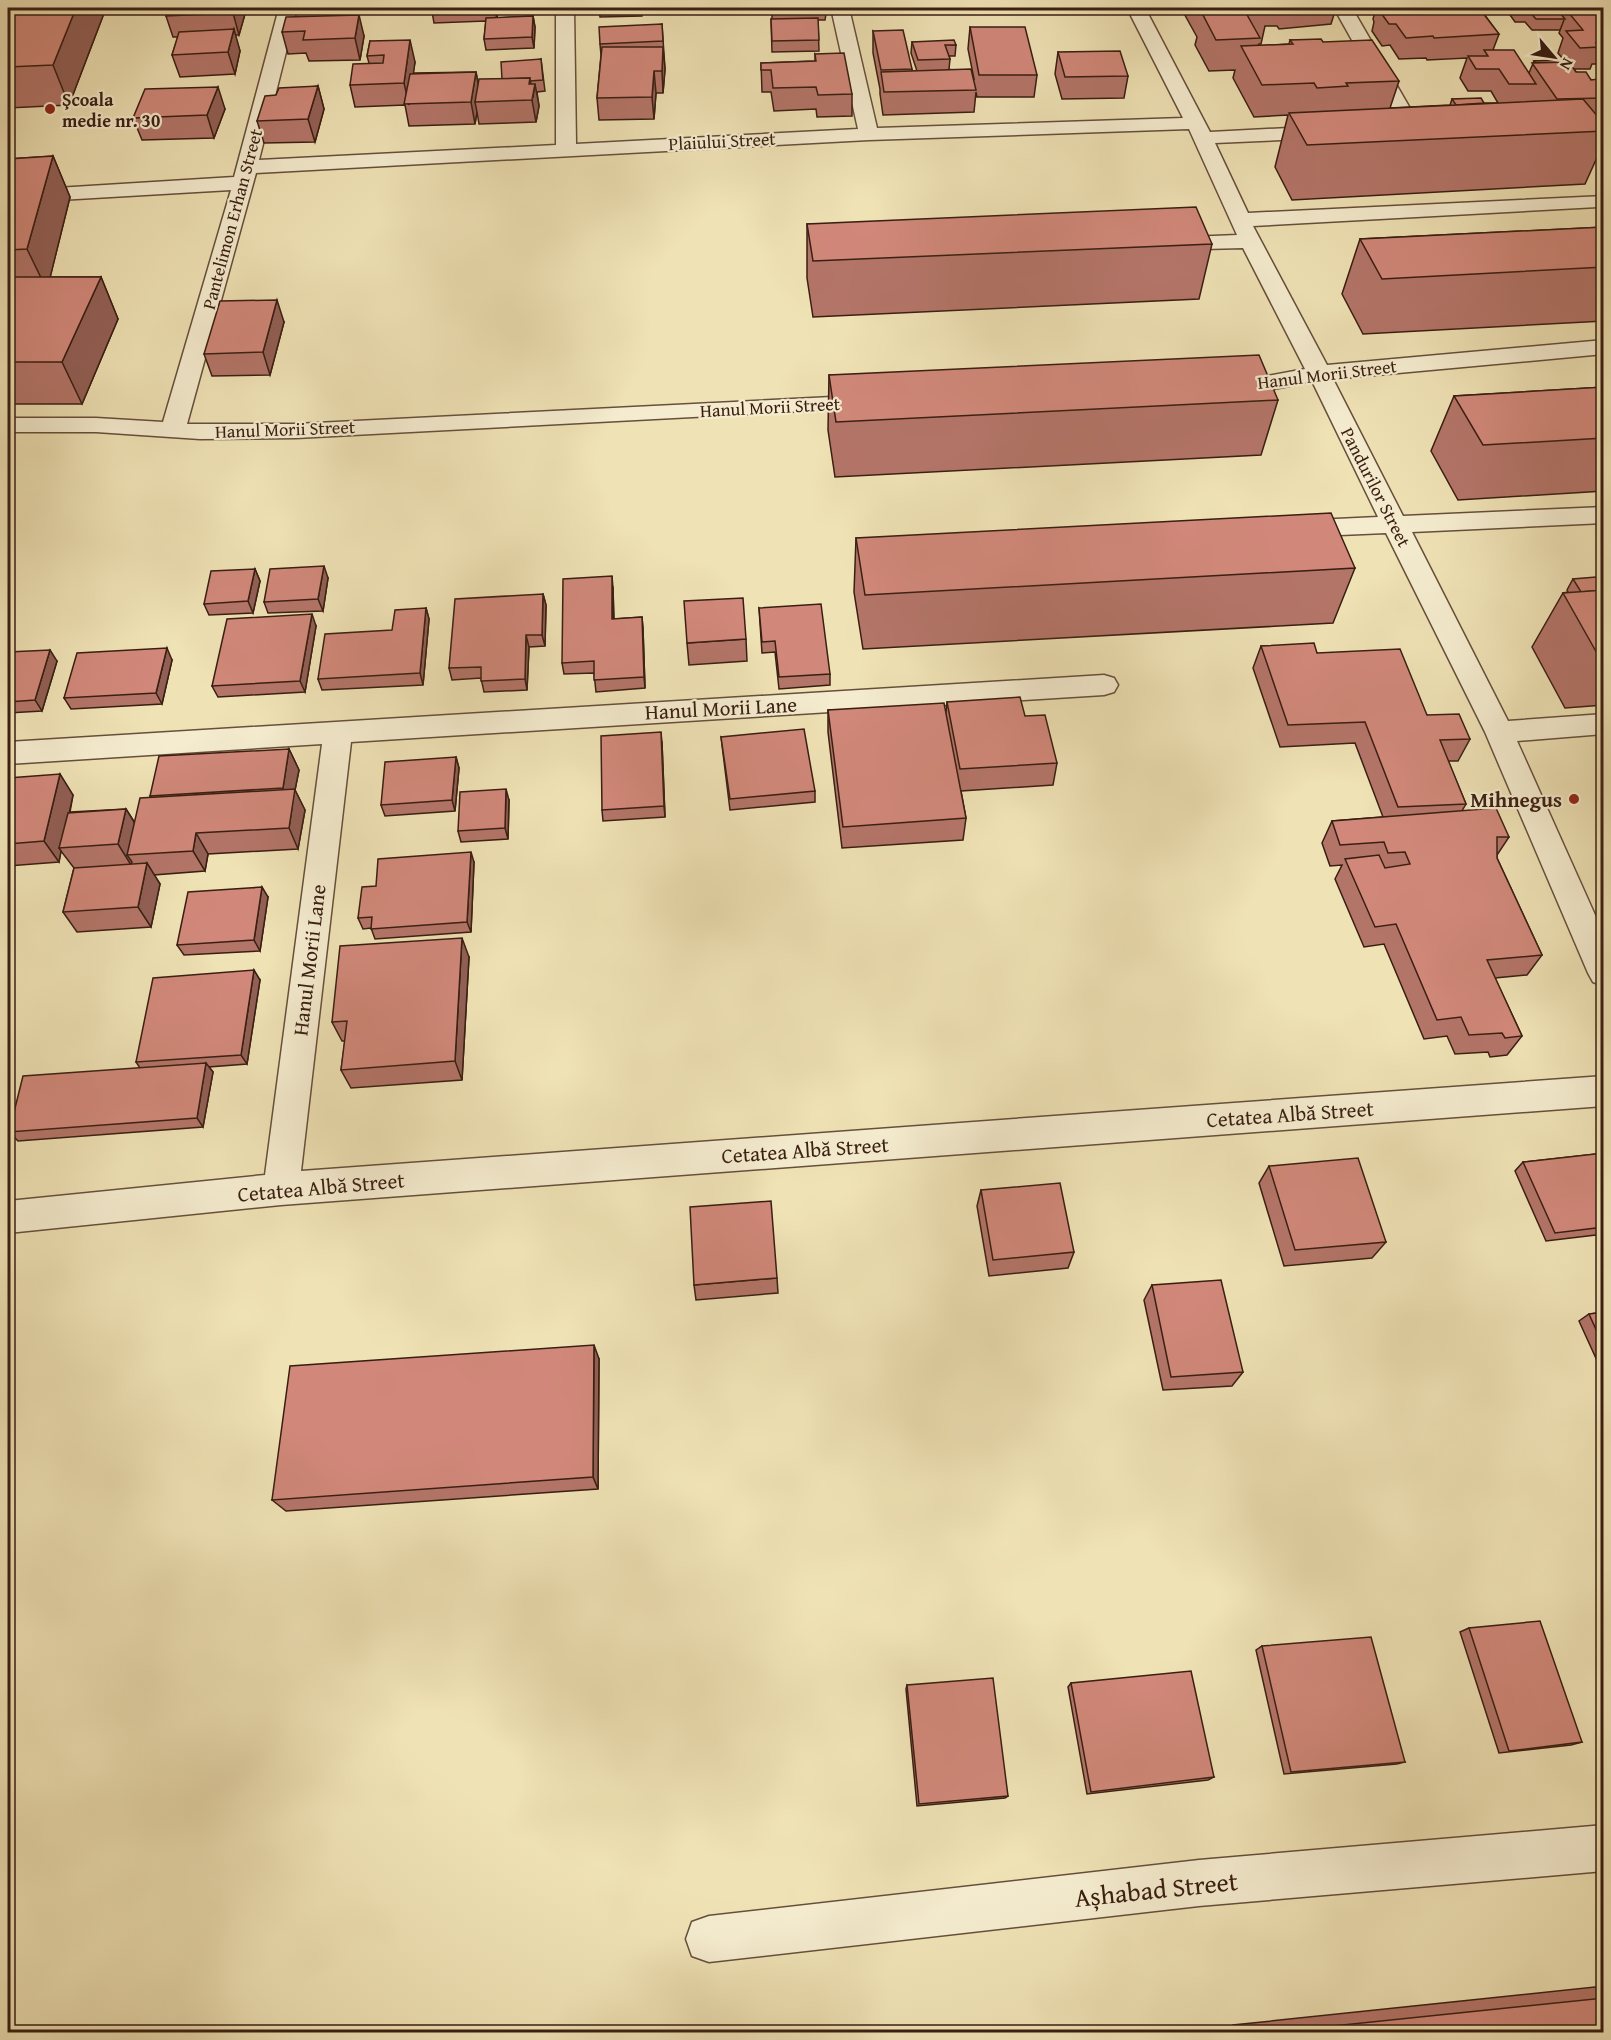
<svg xmlns="http://www.w3.org/2000/svg" width="1611" height="2040" viewBox="0 0 1611 2040" font-family="'Gentium Book Plus',serif">
  <style>
    .lines { fill: none; stroke-linecap: round; stroke-linejoin: round }
    .minor-casing { stroke: #664f3b; stroke-width: 3 }
    .minor { fill: #f5eccf; fill-rule: evenodd }
    .wall { fill: #b47569; stroke: #391e12; stroke-width: 1.5 }
    .shaded-wall { fill: #925f55; stroke: #391e12; stroke-width: 1.5 }
    .building { fill: #d1887a; stroke: #391e12; stroke-width: 1.5 }
    .poi-dot { fill: #8f2418; stroke: #f5eccf; stroke-width: 2 }
    .labels { text-anchor: middle; dominant-baseline: central; stroke-width: 4.5; stroke-linejoin: round; paint-order: stroke }
    .far-poi-label { font-size: 18px; font-weight: bold; fill: #391e12; stroke: #f5eccf; text-anchor: start }
    .far-street-label { font-size: 18px; fill: #391e12; stroke: #f5eccf }
    .street-label { font-size: 21px; fill: #391e12; stroke: #f5eccf }
    .poi-label { font-size: 21px; font-weight: bold; fill: #391e12; stroke: #f5eccf; text-anchor: end }
    .near-street-label { font-size: 26px; fill: #391e12; stroke: #f5eccf }
  </style>
  <rect width="100%" height="100%" fill="#efe2b5"/>
  <filter id="stains"><feTurbulence type="fractalNoise" baseFrequency=".00333" numOctaves="4"/><feColorMatrix values="0 0 0 0 .2 0 0 0 0 .09 0 0 0 0 .02 0 0 0 .5 -.17"/></filter>
  <radialGradient id="worn" r=".72"><stop offset=".6" stop-color="#630" stop-opacity="0"/><stop offset="1" stop-color="#630" stop-opacity=".3"/></radialGradient>
  <g class="lines">
    <defs>
      <g id="minor">
        <path d="M279,8H297L259,160L556,145V8H574L576,144L858,129L831,8H849L877,128L1183,118L1127,8H1145L1210,132L1327,126L1334,128L1337,132L1334,136L1327,138L1215,143L1248,213L1604,196V206L1598,207L1253,226L1327,365L1604,340V354L1333,379L1403,516L1604,507V523L1412,532L1508,721L1604,714V734L1517,741L1604,935V986L1593,982L1588,973L1485,732L1386,533L1294,537L1285,535L1281,529L1285,523L1294,521L1378,517L1312,381C1283,387 1248,397 1219,390L1215,385L1219,380L1267,376L1305,369L1243,248L1165,250L1157,249L1154,244L1157,239L1165,238L1237,235L1189,129L869,140L256,173L187,424H296L872,395L880,397L884,402L880,407L296,438L200,439L96,432H8V418H96L163,422L231,190L8,203V191L234,177Z"/>
        <polygon points="1334,8 1352,8 1422,129 1419,133 1391,136 1384,134 1381,130 1384,126 1399,124"/>
        <polygon points="1104,675 1114,678 1118,685 1114,692 1104,695 351,742 301,1171 1604,1076 1604,1106 281,1205 8,1233 8,1201 265,1175 322,744 8,764 8,742"/>
        <polygon points="1604,1825 1604,1871 1199,1906 709,1962 692,1956 686,1939 692,1922 709,1916 1199,1860"/>
      </g>
    </defs>
    <use href="#minor" class="minor-casing"/>
    <use href="#minor" class="minor"/>
  </g>
  <g class="wall">
    <polygon points="18,8 106,8 69,105 8,108 8,31"/>
    <polygon points="169,8 245,14 239,35 235,35 240,51 235,74 180,77 172,55 178,37 173,37 166,16"/>
    <polygon points="306,8 358,8 357,15 364,36 360,60 309,61 306,53 288,54 282,32 325,16 324,13 308,14"/>
    <polygon points="432,8 498,8 497,18 533,16 535,27 534,48 486,50 484,39 486,21 434,23 432,12"/>
    <polygon points="521,8 550,8 550,9 521,10"/>
    <polygon points="599,8 642,8 642,16 600,17"/>
    <polygon points="772,8 827,8 825,20 818,20 819,51 772,52 771,19 772,18"/>
    <polygon points="1058,8 1094,8 1059,9"/>
    <polygon points="1181,8 1336,8 1331,24 1279,29 1277,26 1265,26 1261,44 1259,44 1258,46 1289,44 1290,40 1323,42 1399,81 1390,108 1450,105 1452,99 1484,103 1498,103 1491,91 1468,91 1460,78 1467,58 1427,60 1426,58 1399,59 1390,45 1382,46 1372,31 1374,22 1373,19 1376,8 1506,8 1504,14 1484,14 1499,34 1493,50 1529,73 1534,61 1564,60 1558,53 1563,38 1559,33 1564,20 1560,30 1532,30 1525,22 1515,22 1508,12 1509,8 1604,8 1604,64 1592,64 1590,69 1574,69 1576,72 1604,86 1604,108 1599,118 1604,124 1604,142 1585,184 1292,200 1275,167 1288,115 1254,117 1233,78 1235,70 1209,71 1195,45 1197,37"/>
    <polygon points="662,24 665,69 663,93 656,93 654,119 599,120 597,98 601,55 600,44"/>
    <polygon points="970,27 1037,75 1034,97 977,97 976,92 974,112 883,115 880,94 880,89 873,53 873,31 912,69 912,71 917,71 911,53 912,42 956,45 955,56 949,56 950,59 949,69 974,79 968,49"/>
    <polygon points="370,41 415,62 413,73 476,72 478,83 502,79 541,59 545,91 537,92 539,106 536,122 479,124 477,112 475,124 409,126 405,105 355,107 350,85 369,63 367,56"/>
    <polygon points="1058,52 1128,76 1124,98 1062,99 1055,74"/>
    <polygon points="815,54 852,94 852,116 817,117 816,109 774,111 771,92 762,92 761,63 815,61"/>
    <polygon points="318,86 324,109 315,142 264,143 257,121 276,95"/>
    <polygon points="225,109 214,138 142,140 133,118"/>
    <polygon points="53,156 70,197 50,277 101,277 118,319 82,404 8,404 8,159"/>
    <polygon points="807,224 1212,244 1199,299 813,317 807,278"/>
    <polygon points="1604,227 1604,321 1363,334 1342,294 1360,239"/>
    <polygon points="284,322 270,375 212,376 204,354"/>
    <polygon points="829,375 1278,400 1261,455 835,477 828,430"/>
    <polygon points="1604,387 1604,491 1458,500 1431,451 1454,396"/>
    <polygon points="856,538 1355,568 1333,623 863,649 854,592"/>
    <polygon points="255,569 260,581 253,613 209,615 204,604"/>
    <polygon points="328,578 323,611 268,613 264,602"/>
    <polygon points="1573,579 1604,588 1604,705 1565,708 1532,647 1563,593 1568,592 1567,590"/>
    <polygon points="613,588 614,619 642,617 643,629 645,688 596,692 594,673 564,674 562,663"/>
    <polygon points="543,594 546,605 545,646 529,647 527,690 484,692 481,678 452,680 449,668"/>
    <polygon points="426,608 429,619 423,685 322,690 318,679"/>
    <polygon points="759,608 830,674 830,685 779,689 775,652 762,653"/>
    <polygon points="316,626 305,692 218,697 212,686"/>
    <polygon points="746,639 747,661 689,665 687,643"/>
    <polygon points="1261,646 1317,653 1470,739 1458,761 1448,761 1466,804 1462,811 1509,837 1497,855 1497,858 1542,955 1527,975 1495,978 1522,1036 1507,1055 1490,1057 1488,1052 1455,1054 1447,1036 1424,1039 1384,944 1364,947 1335,879 1342,865 1330,866 1322,843 1332,821 1383,817 1355,743 1280,747 1253,668"/>
    <polygon points="8,652 57,661 42,711 8,713"/>
    <polygon points="172,660 162,704 71,709 64,698"/>
    <polygon points="947,702 1025,716 1057,763 1053,785 961,791 966,818 963,840 842,848 828,732 828,710 946,712"/>
    <polygon points="721,737 815,791 815,802 730,810"/>
    <polygon points="662,743 665,817 603,821 602,810"/>
    <polygon points="289,749 299,770 295,790 305,810 298,849 208,854 205,871 154,875 160,884 151,927 77,932 63,912 74,868 61,851 59,862 8,866 8,778 73,795 70,812 126,809 135,823 151,797 150,796"/>
    <polygon points="456,757 459,768 455,811 385,816 381,805"/>
    <polygon points="509,800 508,839 461,842 458,831"/>
    <polygon points="474,862 471,932 375,939 371,928 363,929 358,918 376,886"/>
    <polygon points="268,897 260,951 184,955 177,945"/>
    <polygon points="469,957 462,1080 351,1088 341,1070 345,1041 342,1041 332,1022"/>
    <polygon points="260,980 247,1064 209,1067 213,1072 203,1127 18,1141 9,1132 140,1068 136,1062"/>
    <polygon points="1604,1153 1604,1234 1546,1241 1515,1171 1523,1162"/>
    <polygon points="1269,1166 1386,1242 1372,1258 1284,1266 1259,1183"/>
    <polygon points="981,1190 1074,1252 1068,1268 989,1276 977,1206"/>
    <polygon points="777,1278 778,1293 696,1300 694,1285"/>
    <polygon points="1152,1285 1243,1372 1232,1386 1163,1390 1144,1300"/>
    <polygon points="1604,1312 1604,1376 1579,1321 1589,1314"/>
    <polygon points="599,1359 598,1489 286,1511 272,1500"/>
    <polygon points="1469,1628 1582,1742 1571,1745 1499,1753 1460,1632"/>
    <polygon points="1262,1646 1405,1762 1397,1764 1284,1774 1256,1650"/>
    <polygon points="1071,1683 1214,1777 1208,1780 1087,1794 1068,1687"/>
    <polygon points="907,1685 1008,1796 1005,1798 917,1806 906,1689"/>
    <polygon points="1604,1986 1604,2032 1234,2032 1233,2025"/>
  </g>
  <g class="shaded-wall">
    <polygon points="76,8 106,8 69,105 53,65"/>
    <polygon points="234,8 243,8 245,14 239,35 233,13"/>
    <polygon points="354,8 358,8 356,20 354,9"/>
    <polygon points="495,8 498,8 497,20 495,9"/>
    <polygon points="359,15 364,36 360,60 355,38"/>
    <polygon points="533,16 535,27 534,48 532,37"/>
    <polygon points="234,29 240,51 235,74 228,52"/>
    <polygon points="410,40 415,62 409,105 404,83"/>
    <polygon points="663,47 665,69 663,93 662,71"/>
    <polygon points="654,71 656,93 654,119 652,97"/>
    <polygon points="476,72 480,94 475,102 477,112 475,124 471,102"/>
    <polygon points="530,78 533,98 535,84 539,106 536,122 529,84"/>
    <polygon points="318,86 324,109 315,142 308,119"/>
    <polygon points="218,87 225,109 214,138 207,115"/>
    <polygon points="53,156 70,197 47,290 27,249"/>
    <polygon points="101,277 118,319 82,404 62,362"/>
    <polygon points="277,300 284,322 270,375 263,352"/>
    <polygon points="324,566 328,578 323,611 318,599"/>
    <polygon points="255,569 260,581 253,613 248,601"/>
    <polygon points="612,576 613,588 614,630 612,619"/>
    <polygon points="543,594 546,605 545,646 542,635"/>
    <polygon points="426,608 429,619 423,685 420,673"/>
    <polygon points="312,614 316,626 305,692 300,681"/>
    <polygon points="642,617 643,629 645,688 644,677"/>
    <polygon points="526,635 529,647 527,690 525,679"/>
    <polygon points="167,648 172,660 162,704 156,693"/>
    <polygon points="50,650 57,661 42,711 35,700"/>
    <polygon points="661,732 662,743 665,817 664,806"/>
    <polygon points="289,749 299,770 295,790 305,810 298,849 289,828 292,808 283,788"/>
    <polygon points="456,757 459,768 455,811 452,800"/>
    <polygon points="60,774 73,795 62,847 59,848 61,851 59,862 44,841"/>
    <polygon points="506,789 509,800 508,839 505,828"/>
    <polygon points="126,809 139,830 127,855 132,862 131,865 118,844"/>
    <polygon points="196,833 208,854 205,871 193,851"/>
    <polygon points="471,852 474,862 471,932 467,922"/>
    <polygon points="147,863 160,884 151,927 138,907"/>
    <polygon points="262,887 268,897 260,951 254,940"/>
    <polygon points="462,938 469,957 462,1080 455,1061"/>
    <polygon points="254,970 260,980 247,1064 241,1055"/>
    <polygon points="206,1063 213,1072 203,1127 197,1118"/>
    <polygon points="594,1345 599,1359 598,1489 593,1477"/>
  </g>
  <g class="building">
    <polygon points="18,8 76,8 53,65 8,67 8,31"/>
    <polygon points="169,8 234,8 233,13 166,16"/>
    <polygon points="324,8 354,8 354,9 323,10"/>
    <polygon points="432,8 495,8 495,9 432,12"/>
    <polygon points="772,8 826,8 825,9"/>
    <polygon points="1204,8 1266,8 1268,12 1246,13 1260,38 1216,40 1202,13 1207,13"/>
    <polygon points="1386,8 1479,8 1499,34 1434,38 1433,36 1406,38 1396,24 1389,24 1378,9"/>
    <polygon points="1516,8 1556,8 1565,19 1536,19 1529,11 1519,11"/>
    <polygon points="1561,8 1587,8 1590,10 1562,9"/>
    <polygon points="1604,10 1604,43 1596,43 1599,47 1580,48 1566,31 1583,30 1568,12"/>
    <polygon points="359,15 355,38 303,40 305,31 282,32 286,17"/>
    <polygon points="533,16 532,37 484,39 486,18"/>
    <polygon points="818,18 819,40 772,41 771,19"/>
    <polygon points="662,24 663,41 600,44 599,27"/>
    <polygon points="970,27 1025,27 1037,75 979,75"/>
    <polygon points="234,29 228,52 172,55 179,32"/>
    <polygon points="903,30 912,69 881,70 873,31"/>
    <polygon points="1321,39 1323,42 1372,40 1399,81 1346,83 1348,86 1317,88 1314,83 1262,85 1241,46 1293,44 1290,40"/>
    <polygon points="410,40 404,83 350,85 353,64 383,63 384,55 367,56 370,41"/>
    <polygon points="954,40 956,45 945,45 950,59 918,60 912,42"/>
    <polygon points="602,47 663,47 662,71 654,71 652,97 597,98"/>
    <polygon points="1484,50 1514,50 1536,84 1509,84 1499,69 1476,69 1468,56 1488,56"/>
    <polygon points="1120,51 1128,76 1065,77 1058,52"/>
    <polygon points="844,53 852,94 818,95 816,87 773,88 771,70 761,70 761,63 816,61 815,54"/>
    <polygon points="541,59 543,80 530,81 530,78 502,79 501,62"/>
    <polygon points="1565,60 1567,63 1536,63 1534,61"/>
    <polygon points="1569,62 1576,72 1586,72 1591,80 1599,79 1604,86 1604,91 1602,91 1604,93 1604,98 1557,99 1532,63"/>
    <polygon points="971,69 976,90 884,92 881,72"/>
    <polygon points="476,72 471,102 404,104 410,74"/>
    <polygon points="530,78 529,84 535,84 532,100 475,102 479,79"/>
    <polygon points="318,86 308,119 257,121 265,96 276,95 279,88"/>
    <polygon points="218,87 207,115 133,118 145,89"/>
    <polygon points="1481,98 1484,103 1456,105 1452,99"/>
    <polygon points="1583,99 1604,124 1604,131 1307,145 1289,113"/>
    <polygon points="53,156 27,249 8,250 8,159"/>
    <polygon points="1196,207 1212,244 813,261 807,224"/>
    <polygon points="1604,227 1604,267 1382,279 1360,239"/>
    <polygon points="8,277 101,277 62,362 8,362"/>
    <polygon points="277,300 263,352 204,354 220,301"/>
    <polygon points="1259,355 1278,400 836,422 829,375"/>
    <polygon points="1604,387 1604,438 1483,445 1454,396"/>
    <polygon points="1331,513 1355,568 865,595 856,538"/>
    <polygon points="324,566 318,599 264,602 270,569"/>
    <polygon points="255,569 248,601 204,604 211,571"/>
    <polygon points="612,576 612,619 642,617 644,677 594,680 594,661 562,663 563,579"/>
    <polygon points="1596,577 1604,588 1604,590 1581,592 1573,579"/>
    <polygon points="1604,590 1604,654 1598,655 1563,593"/>
    <polygon points="543,594 542,635 526,635 525,679 481,681 481,667 449,668 455,599"/>
    <polygon points="743,598 746,639 687,643 684,601"/>
    <polygon points="821,604 830,674 779,677 775,641 762,642 759,608"/>
    <polygon points="426,608 420,673 318,679 325,634 392,630 395,610"/>
    <polygon points="312,614 300,681 212,686 227,619"/>
    <polygon points="1314,643 1317,653 1400,649 1427,715 1459,714 1470,739 1440,740 1466,804 1398,807 1365,722 1288,725 1261,646"/>
    <polygon points="167,648 156,693 64,698 77,653"/>
    <polygon points="50,650 35,700 8,702 8,652"/>
    <polygon points="1020,697 1025,716 1045,715 1057,763 960,769 947,702"/>
    <polygon points="944,703 966,818 843,827 828,710"/>
    <polygon points="804,729 815,791 730,799 721,737"/>
    <polygon points="661,732 664,806 602,810 601,736"/>
    <polygon points="289,749 283,788 150,796 159,756"/>
    <polygon points="456,757 452,800 381,805 385,762"/>
    <polygon points="60,774 44,841 8,844 8,778"/>
    <polygon points="295,789 289,828 196,833 193,851 127,855 140,798"/>
    <polygon points="506,789 505,828 458,831 460,792"/>
    <polygon points="1496,808 1509,837 1497,837 1497,858 1542,955 1487,960 1522,1036 1505,1038 1502,1033 1469,1035 1461,1017 1437,1020 1396,924 1375,927 1345,859 1379,855 1385,868 1410,864 1405,852 1388,853 1384,842 1340,845 1332,821"/>
    <polygon points="126,809 118,844 59,848 68,813"/>
    <polygon points="471,852 467,922 371,929 372,917 358,918 362,887 376,886 378,859"/>
    <polygon points="147,863 138,907 63,912 74,868"/>
    <polygon points="262,887 254,940 177,945 188,892"/>
    <polygon points="462,938 455,1061 341,1070 347,1021 332,1022 340,946"/>
    <polygon points="254,970 241,1055 136,1062 153,978"/>
    <polygon points="206,1063 197,1118 9,1132 23,1076"/>
    <polygon points="1604,1153 1604,1227 1555,1233 1523,1162"/>
    <polygon points="1358,1158 1386,1242 1295,1250 1269,1166"/>
    <polygon points="1060,1183 1074,1252 993,1260 981,1190"/>
    <polygon points="771,1201 777,1278 694,1285 690,1207"/>
    <polygon points="1221,1280 1243,1372 1171,1377 1152,1285"/>
    <polygon points="1604,1312 1604,1347 1589,1314"/>
    <polygon points="594,1345 593,1477 272,1500 290,1366"/>
    <polygon points="1540,1621 1582,1742 1509,1751 1469,1628"/>
    <polygon points="1371,1637 1405,1762 1291,1772 1262,1646"/>
    <polygon points="1191,1671 1214,1777 1091,1792 1071,1683"/>
    <polygon points="993,1678 1008,1796 919,1804 907,1685"/>
    <polygon points="1604,1998 1604,2032 1275,2032"/>
  </g>
  <g class="poi-dot">
    <circle cx="50" cy="109" r="6"/>
    <circle cx="1574" cy="799" r="6"/>
  </g>
  <g class="labels">
    <g class="far-poi-label">
      <text x="62" y="99">Şcoala<tspan x="62" dy="21">medie nr. 30</tspan></text>
    </g>
    <g class="far-street-label">
      <text transform="translate(722 141) rotate(-3)">Plaiului Street</text>
      <text transform="translate(232 219) rotate(-75)">Pantelimon Erhan Street</text>
      <text transform="translate(1327 374) rotate(-7)">Hanul Morii Street</text>
      <text transform="translate(770 407) rotate(-3)">Hanul Morii Street</text>
      <text transform="translate(285 429) rotate(-2)">Hanul Morii Street</text>
      <text transform="translate(1376 487) rotate(63)">Pandurilor Street</text>
    </g>
    <g class="street-label">
      <text transform="translate(721 708) rotate(-3)">Hanul Morii Lane</text>
      <text transform="translate(309 960) rotate(-83)">Hanul Morii Lane</text>
      <text transform="translate(1290 1114) rotate(-4)">Cetatea Albă Street</text>
      <text transform="translate(805 1150) rotate(-4)">Cetatea Albă Street</text>
      <text transform="translate(321 1187) rotate(-5)">Cetatea Albă Street</text>
    </g>
    <g class="poi-label">
      <text x="1562" y="799">Mihnegus</text>
    </g>
    <g class="near-street-label">
      <text transform="translate(1156 1889) rotate(-6)">Așhabad Street</text>
    </g>
  </g>
  <rect width="1611" height="2040" fill="none" stroke="#efe2b5" stroke-width="30"/>
  <rect x="9" y="9" width="1593" height="2022" fill="none" stroke="#391e12" stroke-width="3"/>
  <rect x="15" y="15" width="1581" height="2010" fill="none" stroke="#391e12" stroke-width="1.5"/>
  <g transform="translate(1554 57) rotate(119)" stroke="#f5eccf" stroke-width="4.5" paint-order="stroke">
  <path d="M0-4.5L10 22L0 15L-10 22Z" fill="#391e12"/>
  <text y="-9" font-size="16" font-weight="bold" text-anchor="middle" fill="#391e12">N</text>
  </g>
  <rect width="100%" height="100%" filter="url(#stains)"/>
  <rect width="100%" height="100%" fill="url(#worn)"/>
</svg>
